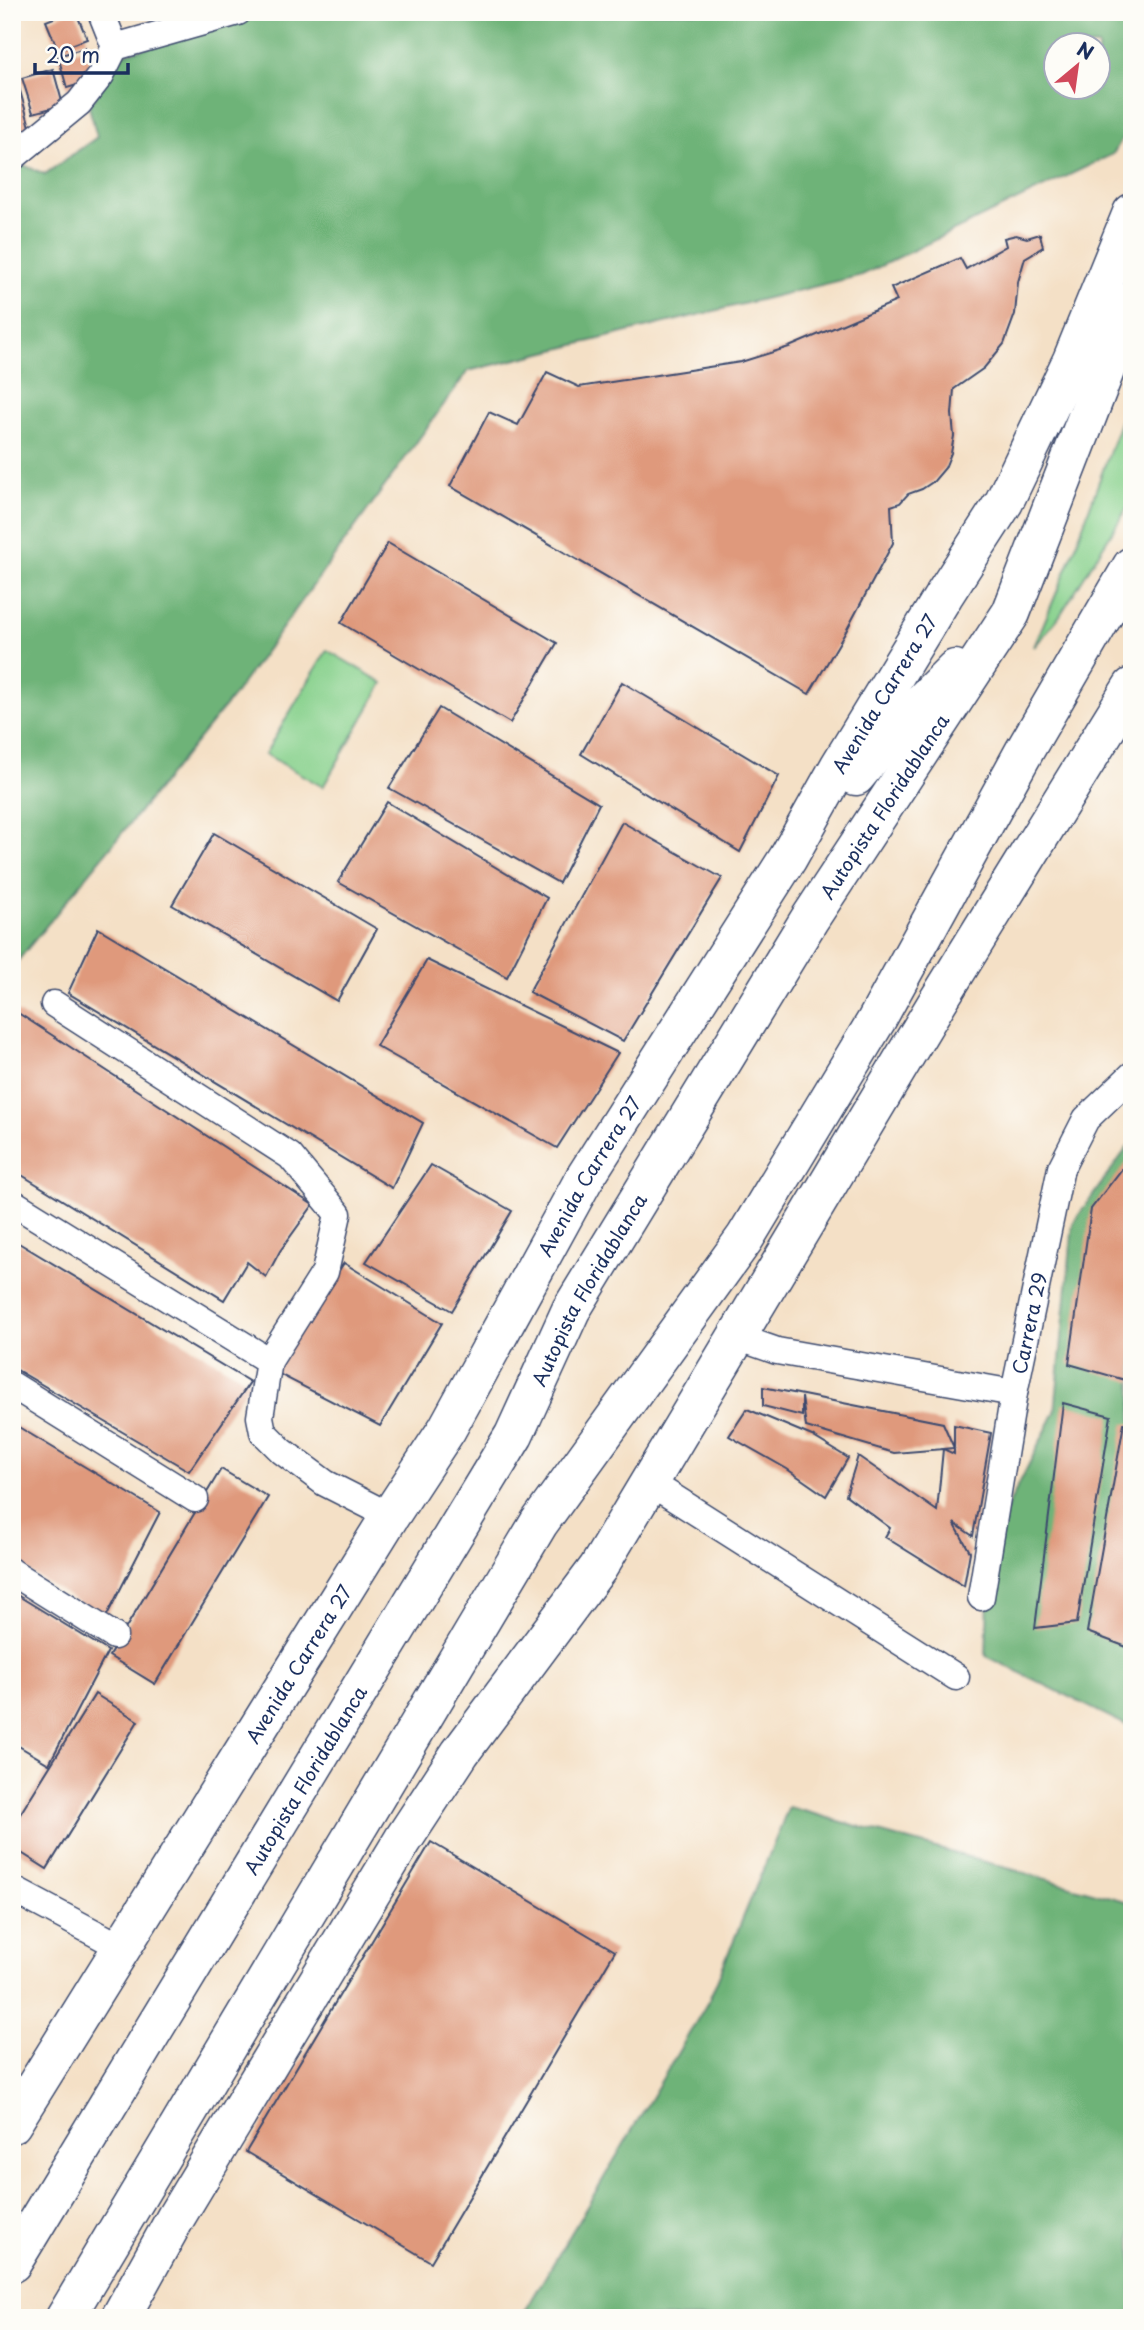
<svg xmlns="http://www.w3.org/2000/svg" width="1144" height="2330" viewBox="0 0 1144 2330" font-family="'Playpen Sans',sans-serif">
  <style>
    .green { fill: #88d18d; stroke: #528076; stroke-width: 2 }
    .forest { fill: #6eb378; stroke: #44716b; stroke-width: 2; fill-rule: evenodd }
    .building { fill: #df997b }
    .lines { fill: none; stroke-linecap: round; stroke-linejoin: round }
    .minor-casing { stroke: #3c4a6e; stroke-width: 29 }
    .trunk-casing { stroke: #3c4a6e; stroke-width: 41 }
    .minor { stroke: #fff; stroke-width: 26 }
    .trunk { stroke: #fff; stroke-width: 38 }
    .labels { text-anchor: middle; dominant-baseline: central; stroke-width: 5; stroke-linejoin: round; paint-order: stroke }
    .street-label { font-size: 19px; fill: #1b2f5e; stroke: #fdfcf7 }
  </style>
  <rect width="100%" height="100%" fill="#fdfcf7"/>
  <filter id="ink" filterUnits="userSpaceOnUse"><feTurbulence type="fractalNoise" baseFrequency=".0143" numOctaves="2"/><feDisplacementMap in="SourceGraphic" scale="14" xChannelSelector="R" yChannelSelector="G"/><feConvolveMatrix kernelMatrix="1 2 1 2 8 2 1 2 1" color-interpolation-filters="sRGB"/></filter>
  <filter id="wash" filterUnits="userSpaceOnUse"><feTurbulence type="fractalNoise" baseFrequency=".00686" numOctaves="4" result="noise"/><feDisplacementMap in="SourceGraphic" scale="28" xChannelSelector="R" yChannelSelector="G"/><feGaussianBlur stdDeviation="1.57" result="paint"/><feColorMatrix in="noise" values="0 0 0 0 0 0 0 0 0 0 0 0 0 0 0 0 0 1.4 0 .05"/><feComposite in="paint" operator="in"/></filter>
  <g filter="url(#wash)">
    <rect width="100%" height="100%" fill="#f4e0c6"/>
    <g class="green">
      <polygon points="1132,389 1132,500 1059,617 1034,647 1074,551"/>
      <polygon points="327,650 383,683 323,787 265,754"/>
    </g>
    <g class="forest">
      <path d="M269,12H1132V122L1113,154L862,275L468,371L231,699L12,968V174L23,165L45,174L97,137L89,107L123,54ZM1056,46H1098V88H1056Z"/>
      <polygon points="1132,1141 1132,1728 986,1656 990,1542 1055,1412 1073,1223"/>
      <polygon points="789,1807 1132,1903 1132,2318 521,2318 709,2000"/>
    </g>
    <g id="blocks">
      <g class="building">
        <polygon points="69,12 76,12 87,39 58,50 46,21"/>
        <polygon points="85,48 94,80 67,88 58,56"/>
        <polygon points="53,69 63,105 33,113 22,78"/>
        <polygon points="17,80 32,134 12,139 12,81"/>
        <polygon points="1040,234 1043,247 1025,258 1018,282 1015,314 1004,344 984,368 954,389 952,414 954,436 951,453 945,468 934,481 922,489 908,494 900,503 891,506 893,543 845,633 809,694 450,486 489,412 518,425 547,372 579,387 741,362 789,347 897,301 891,288 960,258 966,269 1006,246 1004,238 1016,235 1027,238"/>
        <polygon points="388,543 557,643 510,723 341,623"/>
        <polygon points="622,682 779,776 740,852 581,754"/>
        <polygon points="439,708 599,804 559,883 389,788"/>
        <polygon points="387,802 547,898 507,977 338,882"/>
        <polygon points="622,822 722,878 623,1041 529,992"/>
        <polygon points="214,833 377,929 337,1001 172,905"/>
        <polygon points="98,928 423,1123 392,1188 68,993"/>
        <polygon points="427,960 618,1053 557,1148 376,1046"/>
        <polygon points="15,1011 313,1205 280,1251 266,1277 247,1262 224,1300 12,1169 12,1016"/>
        <polygon points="1132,1156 1132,1382 1069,1364 1091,1209"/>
        <polygon points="431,1165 512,1211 452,1311 366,1262"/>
        <polygon points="12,1239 250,1382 189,1471 12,1367"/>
        <polygon points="344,1263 442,1323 380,1426 271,1370"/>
        <polygon points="763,1387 943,1423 954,1448 943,1449 954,1454 954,1425 991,1433 973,1536 954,1523 970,1552 964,1586 885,1537 890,1528 846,1495 858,1456 937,1511 943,1449 894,1453 806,1427 802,1397 802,1416 763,1406"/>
        <polygon points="1063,1403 1111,1416 1077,1623 1035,1628"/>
        <polygon points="747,1409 812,1436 848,1458 826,1496 787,1469 729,1436"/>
        <polygon points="12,1423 160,1512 105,1619 12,1561"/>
        <polygon points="1124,1423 1132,1424 1132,1649 1087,1632"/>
        <polygon points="221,1469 268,1497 155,1684 109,1656"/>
        <polygon points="12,1592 108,1651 49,1764 12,1742"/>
        <polygon points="95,1694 138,1721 47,1869 12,1847 12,1827"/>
        <polygon points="431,1842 615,1951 431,2262 246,2152"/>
      </g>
    </g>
  </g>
  <g filter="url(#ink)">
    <use href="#blocks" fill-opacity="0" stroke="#3c4a6e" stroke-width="2"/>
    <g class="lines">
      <defs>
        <g id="minor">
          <polyline points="101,12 115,47"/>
          <polyline points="115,47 238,12"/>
          <polyline points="12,158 79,103 101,75 115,47"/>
          <polyline points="54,1004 290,1156 338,1214 325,1272 269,1361 260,1417 263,1432 282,1451 325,1483 390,1516"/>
          <polyline points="12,1202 269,1361"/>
          <polyline points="737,1337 777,1351 1014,1393"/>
          <polyline points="12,1385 195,1499"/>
          <polyline points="649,1482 956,1677"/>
          <polyline points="12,1572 114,1636"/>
          <path id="s1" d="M981,1597L1014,1393L1061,1168L1086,1119L1132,1075"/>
          <polyline points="12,1889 121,1947"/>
        </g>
        <g id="trunk">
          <polyline points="856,776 893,731 955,669"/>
          <path id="s2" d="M12,2124L390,1516L447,1429L584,1179L788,858L839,767L944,595L1004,502L1072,360L1132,213"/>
          <path id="s3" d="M12,2263L514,1435L571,1310L809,920L1011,613L1132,301"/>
          <polyline points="65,2318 539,1523 745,1238 876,1021 1025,750 1132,566"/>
          <polyline points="120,2318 176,2217 403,1840 460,1753 598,1568 938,1001 1132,687"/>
        </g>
      </defs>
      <use href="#minor" class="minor-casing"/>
      <use href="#trunk" class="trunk-casing"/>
      <use href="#minor" class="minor"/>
      <use href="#trunk" class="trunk"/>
    </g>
  </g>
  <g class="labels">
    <g class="street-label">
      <text stroke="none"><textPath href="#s2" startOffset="1676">Avenida Carrera 27</textPath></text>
      <text stroke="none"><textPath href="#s3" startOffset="1699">Autopista Floridablanca</textPath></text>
      <text stroke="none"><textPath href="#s2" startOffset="1110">Avenida Carrera 27</textPath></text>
      <text stroke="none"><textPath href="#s3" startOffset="1132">Autopista Floridablanca</textPath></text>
      <text stroke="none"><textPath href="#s1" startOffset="278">Carrera 29</textPath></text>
      <text stroke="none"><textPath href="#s2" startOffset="542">Avenida Carrera 27</textPath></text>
      <text stroke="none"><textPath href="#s3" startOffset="565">Autopista Floridablanca</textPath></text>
    </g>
  </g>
  <rect width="1144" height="2330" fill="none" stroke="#fdfcf7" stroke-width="42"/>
  <g transform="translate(1077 66) rotate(29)"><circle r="33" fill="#fdfcf7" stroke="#a3aaba" stroke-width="2"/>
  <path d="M0-5L12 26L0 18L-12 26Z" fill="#d1495b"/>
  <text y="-10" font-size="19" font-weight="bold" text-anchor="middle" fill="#1b2f5e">N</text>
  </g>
  <path d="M35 63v10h93v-10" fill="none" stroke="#1b2f5e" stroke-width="3.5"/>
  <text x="46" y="63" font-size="21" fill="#1b2f5e" stroke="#fdfcf7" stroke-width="5" paint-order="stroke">20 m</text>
</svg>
